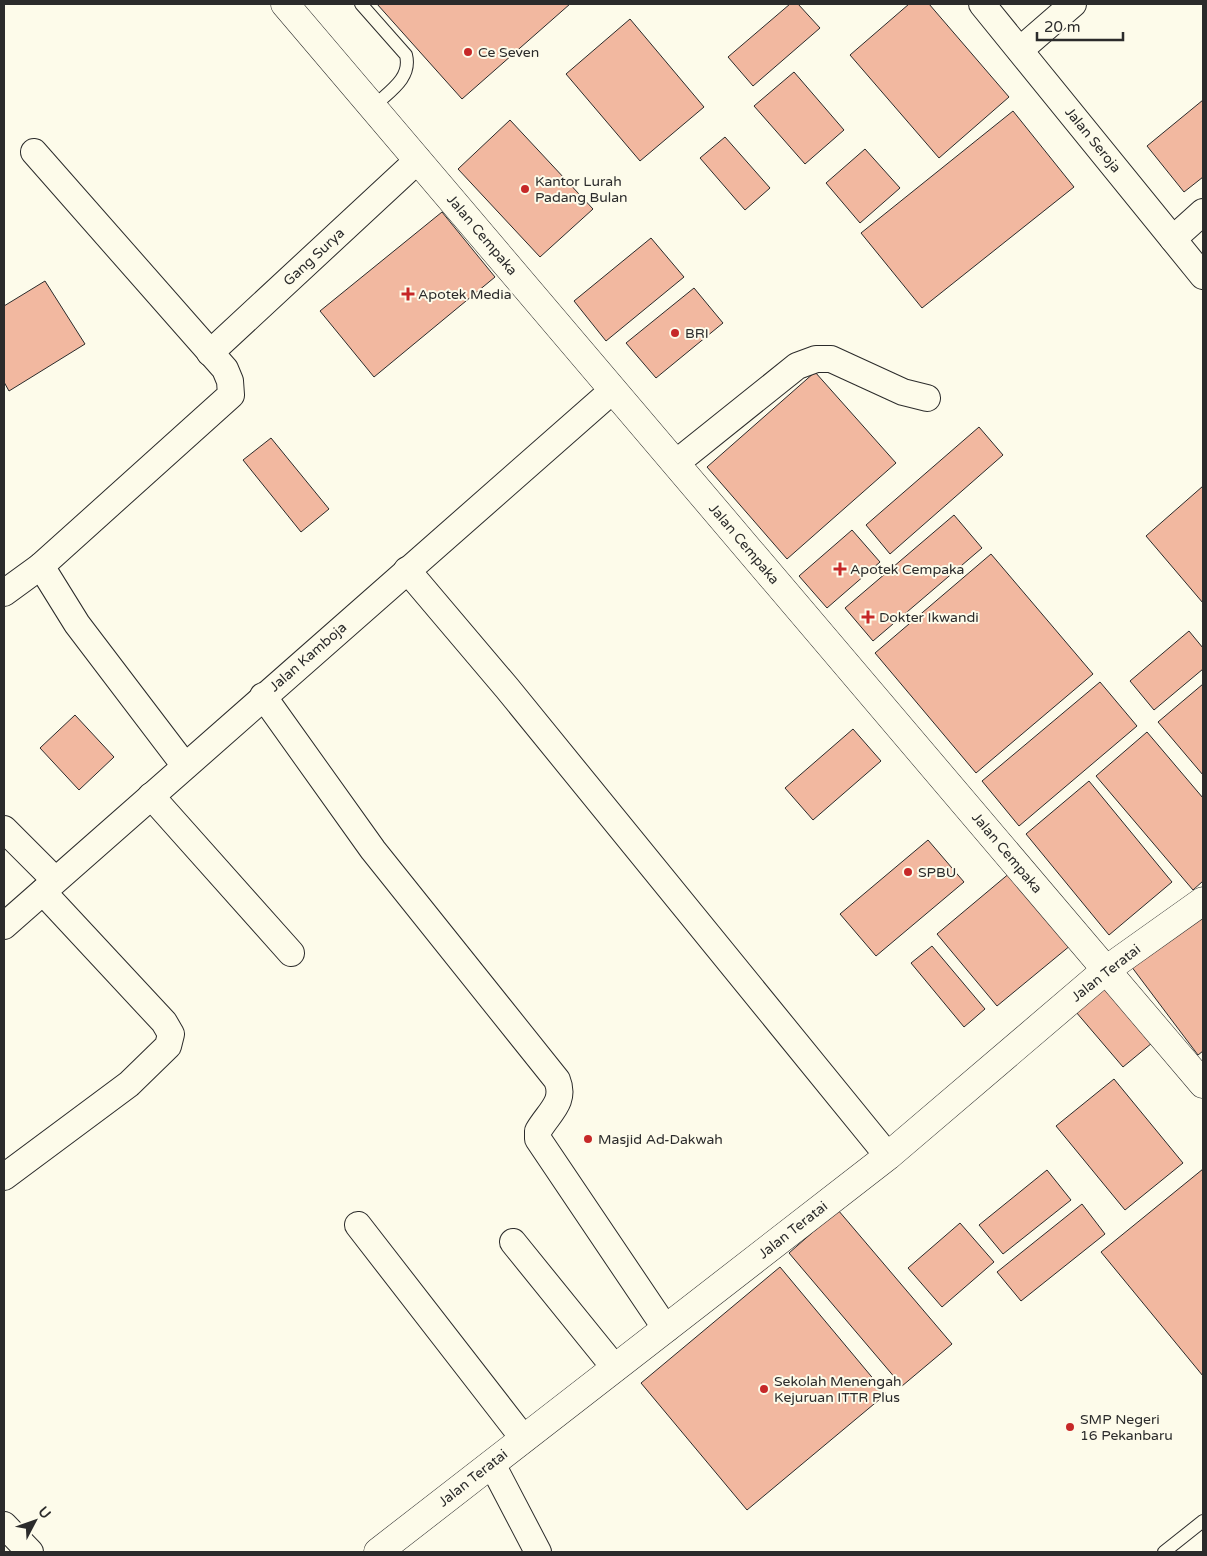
<svg xmlns="http://www.w3.org/2000/svg" width="1207" height="1556" viewBox="0 0 1207 1556" font-family="'Varela Round',sans-serif">
  <style>
    .building { fill: #f2b8a0; stroke: #2b2b2b }
    .lines { fill: none; stroke-linecap: round; stroke-linejoin: round }
    .service-casing { stroke: #2b2b2b; stroke-width: 14 }
    .minor-casing { stroke: #2b2b2b; stroke-width: 28 }
    .tertiary-casing { stroke: #2b2b2b; stroke-width: 29 }
    .service { stroke: #fdfbea; stroke-width: 12 }
    .minor { stroke: #fdfbea; stroke-width: 26 }
    .tertiary { stroke: #fdfbea; stroke-width: 28 }
    .poi-dot { fill: #c62828; stroke: #fdfbea; stroke-width: 2 }
    .labels { text-anchor: middle; dominant-baseline: central; stroke-width: 4; stroke-linejoin: round; paint-order: stroke }
    .poi-label { font-size: 14px; fill: #2b2b2b; stroke: #fdfbea; text-anchor: start }
    .street-label { font-size: 14px; fill: #2b2b2b; stroke: #fdfbea }
  </style>
  <rect width="100%" height="100%" fill="#fdfbea"/>
  <g class="building">
    <polygon points="377,4 570,4 462,99"/>
    <polygon points="790,4 798,4 820,28 753,86 728,57"/>
    <polygon points="909,4 929,4 1009,97 939,158 850,55"/>
    <polygon points="630,19 704,107 640,161 566,74"/>
    <polygon points="794,72 844,130 805,164 754,106"/>
    <polygon points="1203,100 1203,177 1184,192 1147,146"/>
    <polygon points="1013,111 1074,187 922,308 861,233"/>
    <polygon points="510,120 593,209 540,257 458,169"/>
    <polygon points="725,137 770,188 745,210 700,158"/>
    <polygon points="865,149 900,188 860,223 826,183"/>
    <polygon points="442,212 495,277 374,377 320,311"/>
    <polygon points="651,238 684,277 606,341 574,301"/>
    <polygon points="45,281 85,344 9,391 4,382 4,306"/>
    <polygon points="694,288 723,323 656,378 626,343"/>
    <polygon points="815,372 896,463 787,559 707,467"/>
    <polygon points="979,427 1003,455 890,554 866,525"/>
    <polygon points="271,438 329,509 301,532 243,460"/>
    <polygon points="1203,486 1203,603 1146,536"/>
    <polygon points="954,515 982,548 873,641 845,608"/>
    <polygon points="852,530 880,562 827,608 799,576"/>
    <polygon points="991,554 1093,674 976,773 875,653"/>
    <polygon points="1189,631 1203,648 1203,669 1154,710 1130,681"/>
    <polygon points="1100,682 1137,726 1019,826 982,781"/>
    <polygon points="1203,684 1203,775 1158,722"/>
    <polygon points="75,715 114,757 79,790 40,748"/>
    <polygon points="853,729 881,761 813,820 785,788"/>
    <polygon points="1147,732 1203,798 1203,881 1193,890 1096,776"/>
    <polygon points="1089,781 1172,882 1109,935 1026,834"/>
    <polygon points="928,840 964,882 876,956 840,914"/>
    <polygon points="1011,872 1071,945 997,1006 937,934"/>
    <polygon points="1203,913 1203,1051 1198,1055 1131,966"/>
    <polygon points="932,946 985,1009 964,1027 911,963"/>
    <polygon points="1105,987 1152,1043 1123,1067 1076,1012"/>
    <polygon points="1114,1079 1183,1163 1125,1210 1056,1126"/>
    <polygon points="1203,1169 1203,1376 1101,1252"/>
    <polygon points="1047,1170 1071,1200 1003,1254 979,1225"/>
    <polygon points="1082,1204 1105,1234 1021,1301 997,1272"/>
    <polygon points="838,1210 952,1344 902,1386 789,1253"/>
    <polygon points="960,1223 994,1262 942,1307 908,1268"/>
    <polygon points="780,1267 886,1394 747,1510 641,1383"/>
  </g>
  <g class="lines">
    <defs>
      <g id="service">
        <path d="M361,4L406,55C412,79 388,92 373,107"/>
        <polyline points="1164,1552 1203,1521"/>
      </g>
      <g id="minor">
        <polyline points="982,4 1203,276"/>
        <polyline points="1020,50 1073,4"/>
        <polyline points="1173,239 1203,212"/>
        <polyline points="210,353 418,160"/>
        <polyline points="676,463 797,366 816,359 831,359 903,392 927,398"/>
        <polyline points="41,566 77,624 185,766"/>
        <polyline points="407,570 507,688 888,1156"/>
        <polyline points="4,593 41,566 231,395 230,381 225,369 34,152"/>
        <path d="M263,696L373,850L557,1080C566,1102 549,1112 538,1131V1139L666,1329"/>
        <polyline points="151,796 291,953"/>
        <polyline points="4,829 55,880"/>
        <polyline points="4,926 613,390"/>
        <polyline points="4,1177 129,1084 168,1046 171,1034 164,1022 43,892"/>
        <polyline points="358,1225 524,1439"/>
        <polyline points="513,1242 615,1368"/>
        <polyline points="492,1464 538,1552"/>
        <polyline points="4,1525 30,1552"/>
      </g>
      <g id="tertiary">
        <polyline points="285,4 1203,1084"/>
        <polyline points="378,1552 888,1156 1106,970 1203,901"/>
      </g>
    </defs>
    <use href="#service" class="service-casing"/>
    <use href="#minor" class="minor-casing"/>
    <use href="#tertiary" class="tertiary-casing"/>
    <use href="#service" class="service"/>
    <use href="#minor" class="minor"/>
    <use href="#tertiary" class="tertiary"/>
  </g>
  <g class="poi-dot">
    <circle cx="468" cy="52" r="5"/>
    <circle cx="525" cy="189" r="5"/>
    <path d="M405.5 286.5h5v5h5v5h-5v5h-5v-5h-5v-5h5z"/>
    <circle cx="675" cy="333" r="5"/>
    <path d="M837.5 561.5h5v5h5v5h-5v5h-5v-5h-5v-5h5z"/>
    <path d="M865.5 609.5h5v5h5v5h-5v5h-5v-5h-5v-5h5z"/>
    <circle cx="908" cy="872" r="5"/>
    <circle cx="588" cy="1139" r="5"/>
    <circle cx="764" cy="1389" r="5"/>
    <circle cx="1070" cy="1427" r="5"/>
  </g>
  <g class="labels">
    <g class="poi-label">
      <text x="478" y="52">Ce Seven</text>
      <text x="535" y="181">Kantor Lurah<tspan x="535" dy="16">Padang Bulan</tspan></text>
      <text x="418" y="294">Apotek Media</text>
      <text x="685" y="333">BRI</text>
      <text x="850" y="569">Apotek Cempaka</text>
      <text x="879" y="617">Dokter Ikwandi</text>
      <text x="918" y="872">SPBU</text>
      <text x="598" y="1139">Masjid Ad-Dakwah</text>
      <text x="774" y="1381">Sekolah Menengah<tspan x="774" dy="16">Kejuruan ITTR Plus</tspan></text>
      <text x="1080" y="1419">SMP Negeri<tspan x="1080" dy="16">16 Pekanbaru</tspan></text>
    </g>
    <g class="street-label">
      <text transform="translate(1093 140) rotate(51)">Jalan Seroja</text>
      <text transform="translate(482 235) rotate(50)">Jalan Cempaka</text>
      <text transform="translate(314 257) rotate(-43)">Gang Surya</text>
      <text transform="translate(744 544) rotate(50)">Jalan Cempaka</text>
      <text transform="translate(308 657) rotate(-41)">Jalan Kamboja</text>
      <text transform="translate(1007 853) rotate(50)">Jalan Cempaka</text>
      <text transform="translate(1106 973) rotate(-38)">Jalan Teratai</text>
      <text transform="translate(793 1230) rotate(-38)">Jalan Teratai</text>
      <text transform="translate(473 1478) rotate(-38)">Jalan Teratai</text>
    </g>
  </g>
  <rect width="1207" height="1556" fill="none" stroke="#2b2b2b" stroke-width="10"/>
  <g transform="translate(35 1521) rotate(49)" stroke="#fdfbea" stroke-width="4" paint-order="stroke">
  <path d="M0-4L9 19L0 12L-9 19Z" fill="#2b2b2b"/>
  <text y="-8" font-size="14" font-weight="bold" text-anchor="middle" fill="#2b2b2b">U</text>
  </g>
  <path d="M1037 32v8h86v-8" fill="none" stroke="#2b2b2b" stroke-width="2.5"/>
  <text x="1044" y="32" font-size="15" fill="#2b2b2b" stroke="#fdfbea" stroke-width="4" paint-order="stroke">20 m</text>
</svg>
